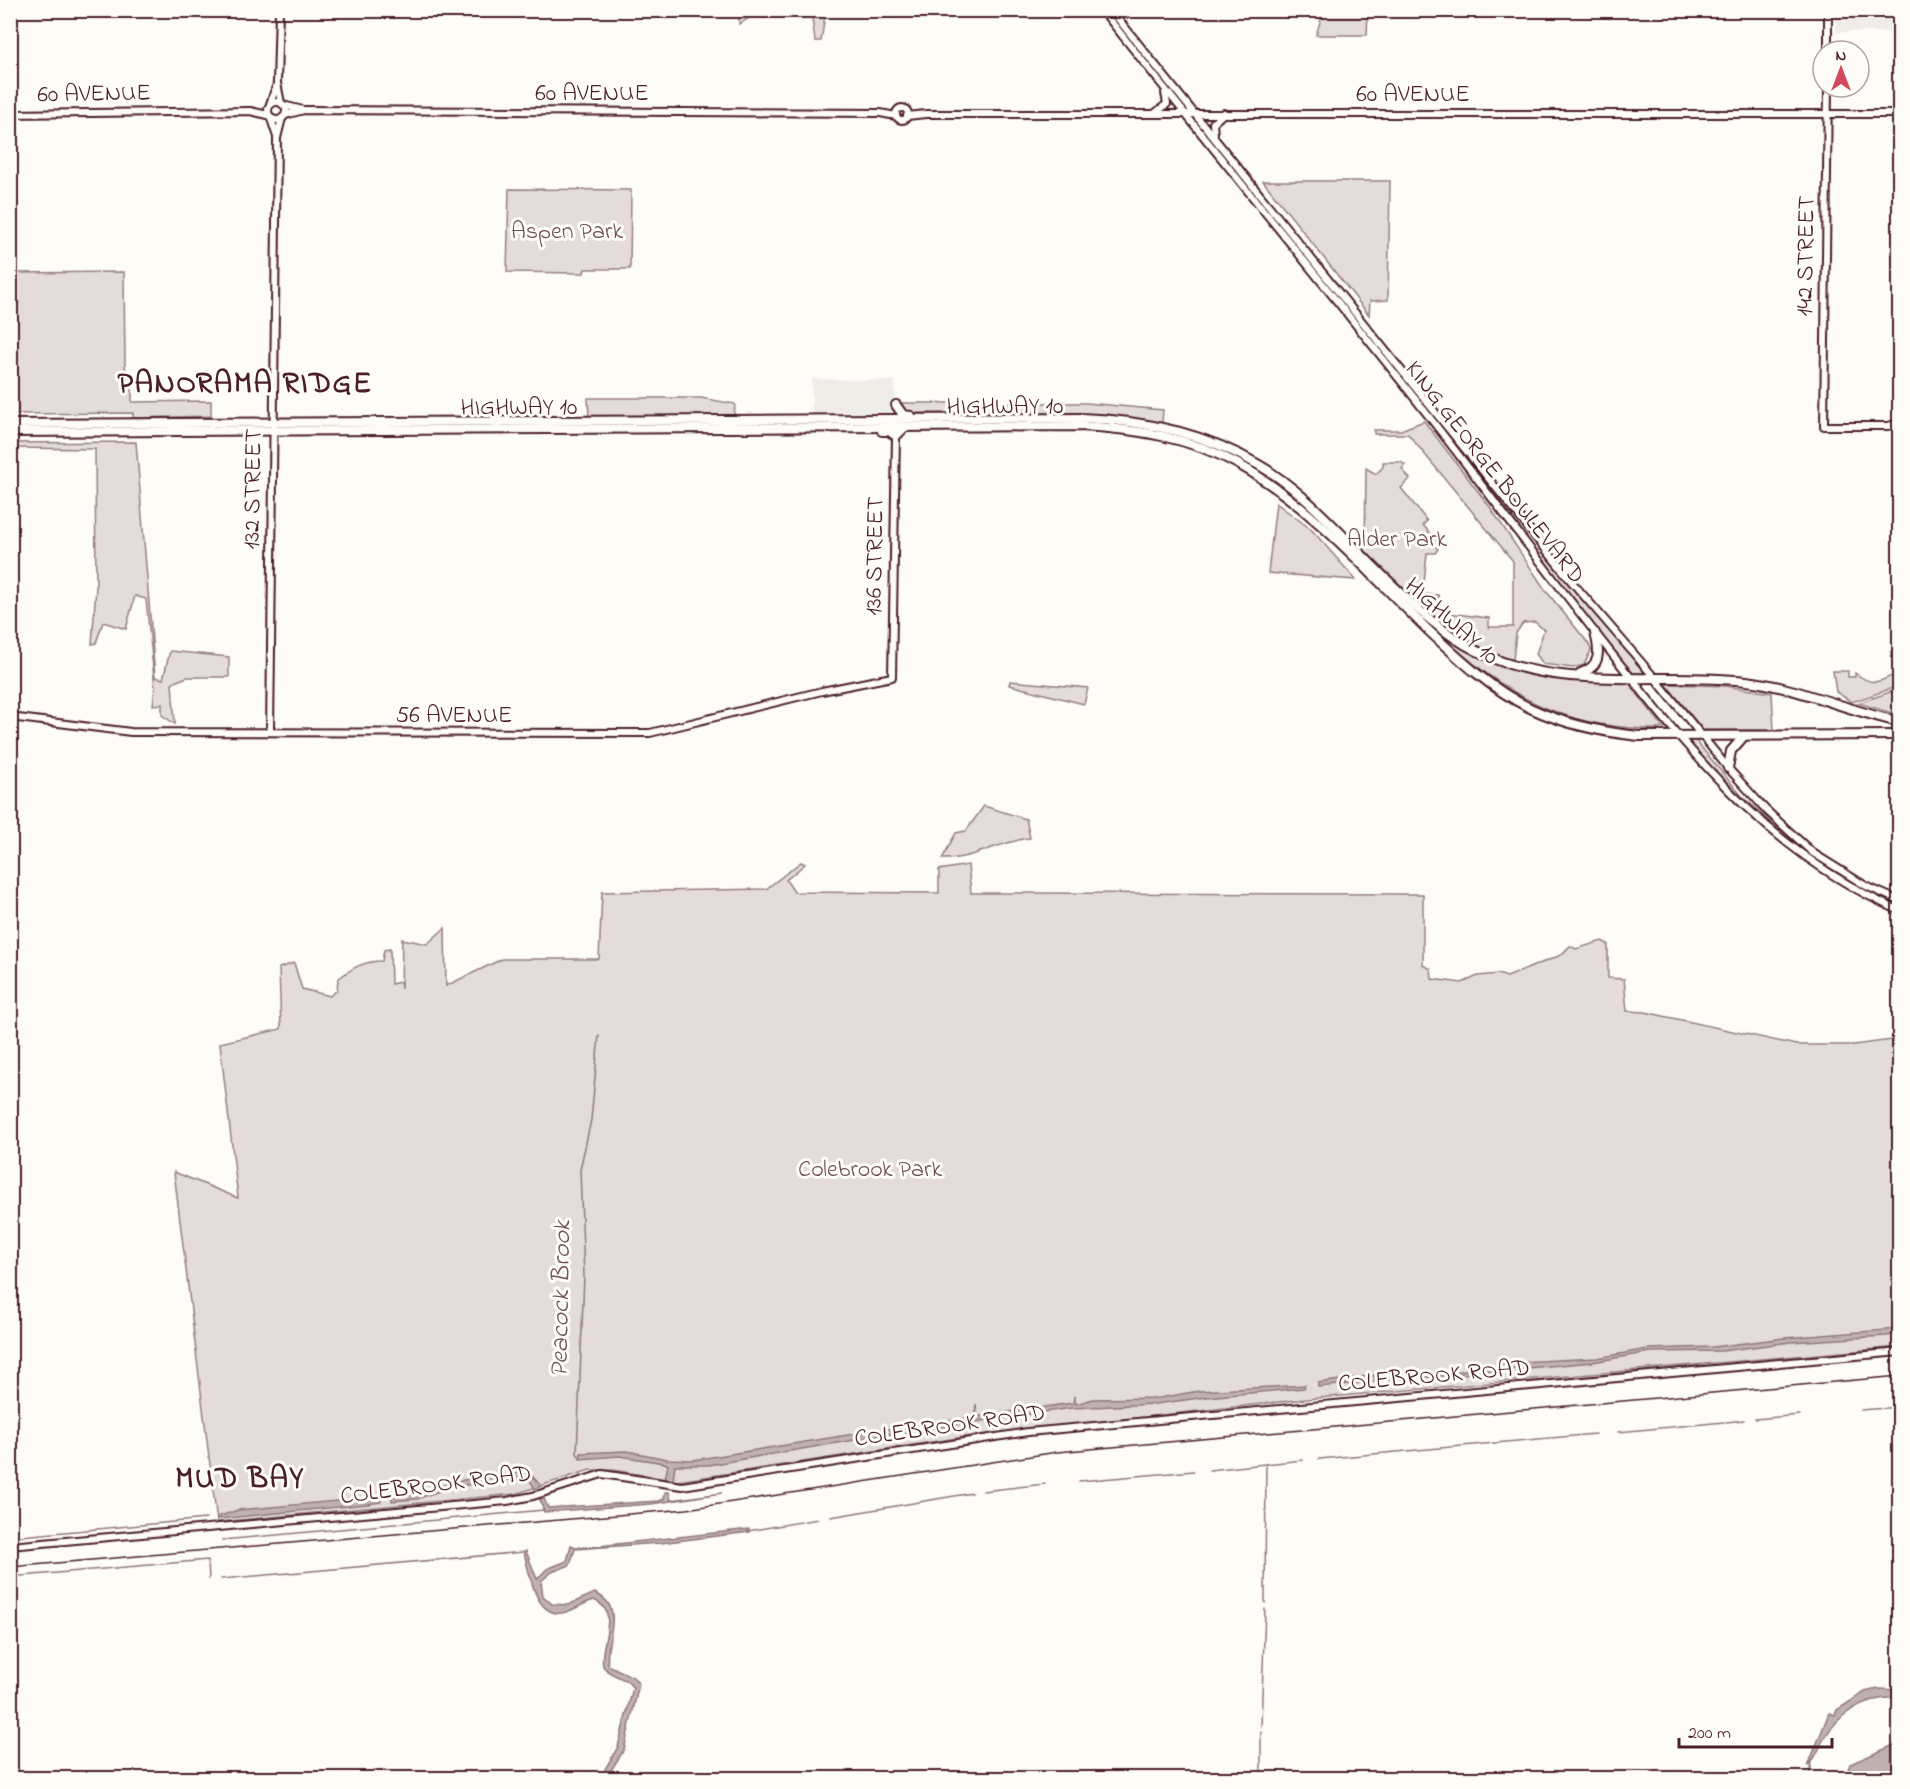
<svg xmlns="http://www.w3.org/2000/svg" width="1910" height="1789" viewBox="0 0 1910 1789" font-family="'Indie Flower',sans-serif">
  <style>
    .built { fill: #f0ece8 }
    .green { fill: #e3dcda; stroke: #967e82; stroke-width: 1.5 }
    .water { fill: #c0b1b1; stroke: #91777b; stroke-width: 1.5 }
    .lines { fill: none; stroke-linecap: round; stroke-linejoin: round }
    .stream { stroke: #91777b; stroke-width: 1.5 }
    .secondary-casing { stroke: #4a1f2b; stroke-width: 10 }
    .primary-casing { stroke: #4a1f2b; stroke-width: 10 }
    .highway-casing { stroke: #4a1f2b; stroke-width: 12 }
    .secondary { stroke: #fdfcf7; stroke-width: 6 }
    .primary { stroke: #fdfcf7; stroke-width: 6 }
    .highway { stroke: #fdfcf7; stroke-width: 8 }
    .rail { stroke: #4a1f2b; stroke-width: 1.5 }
    .labels { text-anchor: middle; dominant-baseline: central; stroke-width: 6; stroke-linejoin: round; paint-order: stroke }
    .street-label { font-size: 24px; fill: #4a1f2b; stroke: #fdfcf7 }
    .park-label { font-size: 24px; fill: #704e57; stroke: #fdfcf7 }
    .water-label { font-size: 26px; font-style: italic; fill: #73525a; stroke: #fdfcf7 }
    .district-label { font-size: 30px; font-weight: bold; letter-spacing: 1.5px; fill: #4a1f2b; stroke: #fdfcf7 }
  </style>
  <rect width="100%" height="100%" fill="#fdfcf7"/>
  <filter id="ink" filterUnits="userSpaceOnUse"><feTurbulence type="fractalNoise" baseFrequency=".0167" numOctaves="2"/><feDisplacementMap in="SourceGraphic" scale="12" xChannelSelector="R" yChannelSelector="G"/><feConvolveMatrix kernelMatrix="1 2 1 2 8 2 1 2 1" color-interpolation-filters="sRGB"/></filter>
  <g filter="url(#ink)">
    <g class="built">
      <polygon points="1837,11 1899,11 1899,32 1836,32"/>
      <polygon points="812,379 895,381 894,419 812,418"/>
    </g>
    <g class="green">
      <polygon points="739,11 863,10 863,12 825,16 821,41 815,41 812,18 758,13 739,24"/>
      <polygon points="1315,11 1368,11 1367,35 1316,35 1321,19"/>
      <polygon points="1263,181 1390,181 1388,300 1370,301 1369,315"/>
      <polygon points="509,189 631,190 630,269 585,269 584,273 507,272"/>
      <polygon points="124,272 125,367 132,380 132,402 211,401 211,416 133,418 133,413 11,414 11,273"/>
      <polygon points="588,398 701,398 735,404 734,417 589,416"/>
      <polygon points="898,403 1086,403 1163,410 1162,423 1101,415 910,413 902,411"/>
      <path d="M1424,421L1490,507L1546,591L1588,643L1591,650L1584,665L1573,668L1543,664L1536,654L1544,630L1535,622L1523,623L1516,633L1513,660C1453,643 1409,593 1365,551L1366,468L1376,474L1383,467V462H1401L1405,465L1402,469L1410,479L1401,488L1427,521L1423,525L1436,540L1432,543L1438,549L1435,553H1427L1423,594L1438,595L1441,608L1447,613L1489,618V627H1513V561L1408,434H1374V430H1401Z"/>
      <polygon points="136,442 155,677 163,679 170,651 229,657 229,677 187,677 172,683 175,724 162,715 162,704 153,705 155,688 146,599 135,596 126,629 103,622 96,643 92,644 96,587 95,449 11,448 11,443"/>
      <polygon points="1474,465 1645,673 1633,673 1565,591 1469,467"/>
      <polygon points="1276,503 1311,529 1356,580 1268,573"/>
      <path d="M1417,613C1484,673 1540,680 1627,681L1664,728C1648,731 1629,728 1613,726C1527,715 1478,670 1417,613Z"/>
      <path d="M1833,671H1848V677H1855V673C1874,688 1881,681 1899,672V686L1852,702L1836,692Z"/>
      <polygon points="1010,681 1088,688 1084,704 1009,685"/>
      <polygon points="1666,684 1725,686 1772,693 1774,730 1703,730"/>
      <polygon points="1899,689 1899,715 1858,703"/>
      <path d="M1685,740H1695L1742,796L1798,845L1831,869L1829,871C1774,834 1730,789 1685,740Z"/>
      <path d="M984,806L1026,819L1030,838C1000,841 973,860 942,859L956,833L966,831Z"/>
      <path d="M801,862L805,864L786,880L794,892L939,893V870L968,865L971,893L1423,894V965L1431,969L1432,979L1462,983L1478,976L1498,974L1507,977L1561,955L1570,946L1576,949L1602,941L1608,944V978L1624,979L1627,1011L1645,1012L1796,1045H1854L1899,1039V1347L1307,1399L964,1437L678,1481L613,1470H590L515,1494L217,1522L174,1172L238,1198L220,1043L281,1029L279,968L294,963L302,989L330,996L337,990L338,979C352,968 364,961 382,961L384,950L390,949L391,984L400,982L401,989L402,939L427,944L445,928L446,986L502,959H599L602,892L766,889Z"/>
    </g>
    <g class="water">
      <polygon points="1899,1329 1899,1334 1886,1336 1791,1342 1722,1351 1650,1352 1593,1362 1318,1387 1318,1383 1385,1374 1453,1372 1519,1362 1597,1358 1648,1349 1713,1347 1784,1338"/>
      <polygon points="1305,1385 1304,1388 1207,1397 1155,1404 1072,1408 878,1436 709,1465 675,1465 673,1480 665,1479 668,1465 664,1463 620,1456 580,1459 581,1453 627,1451 667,1459 693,1460 879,1430 975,1417 976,1404 977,1416 981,1416 1073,1403 1074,1396 1076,1404 1093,1399 1159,1398 1199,1391"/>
      <polygon points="522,1472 531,1475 541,1486 535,1489 531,1482 523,1478 450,1487 417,1499 392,1501 392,1496 412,1495 415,1491 418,1493 457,1481"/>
      <polygon points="665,1492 669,1492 671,1500 722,1493 651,1504 544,1512 540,1500 544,1498 548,1508 659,1501 664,1499"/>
      <polygon points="380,1497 381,1502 368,1504 218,1519 217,1517 238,1510"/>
      <path d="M749,1529V1532L660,1543L575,1549L570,1565L552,1572L541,1581L543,1596L552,1604L568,1605L595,1593C628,1608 603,1641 608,1665L633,1677L639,1684L624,1750L606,1778H600L618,1747L633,1688C626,1676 611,1678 603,1666C598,1646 622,1611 594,1600C583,1603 573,1611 562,1613C534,1616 530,1573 524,1553L526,1551L537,1579L547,1569L567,1561L571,1545L576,1547H590Z"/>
      <path d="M1878,1689L1899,1690V1698C1865,1696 1840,1711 1822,1742C1818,1751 1815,1760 1808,1766L1829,1713L1835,1715L1837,1710L1865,1692Z"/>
      <polygon points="1899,1743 1899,1778 1845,1778 1850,1764"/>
    </g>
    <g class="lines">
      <g class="stream">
        <polyline points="1861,1410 1900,1407"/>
        <polyline points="1755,1419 1800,1415"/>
        <polyline points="1726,1422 1744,1420"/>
        <polyline points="1618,1432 1724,1422"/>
        <polyline points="579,1456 577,1453 584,1276 580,1170 591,1120 599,1035"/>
        <polyline points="1319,1459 1595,1434"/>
        <polyline points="1209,1470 1303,1460"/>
        <polyline points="1079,1481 1194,1471"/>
        <polyline points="983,1491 1045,1484"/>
        <polyline points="831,1517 972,1493"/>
        <polyline points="748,1531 818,1519"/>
        <polyline points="10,1537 206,1519"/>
        <polyline points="222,1540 544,1510"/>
        <polyline points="10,1577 208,1560 209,1579"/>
        <polyline points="221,1579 524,1552"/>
        <polyline points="1265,1603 1266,1464"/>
        <polyline points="1261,1726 1265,1609"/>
        <polyline points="1261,1778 1261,1732"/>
        <polyline points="1809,1778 1812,1762"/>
      </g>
      <defs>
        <g id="secondary">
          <polyline points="279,10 277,83 281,103"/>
          <polyline points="1828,51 1828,10"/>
          <polyline points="1828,87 1824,426 1888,426 1900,423"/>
          <circle cx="277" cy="111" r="9"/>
          <polyline points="270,104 277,84"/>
          <polyline points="283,105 303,110"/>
          <circle cx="902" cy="114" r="6"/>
          <polyline points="10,114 250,111 268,115"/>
          <polyline points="285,115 304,110 880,113 896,116"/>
          <polyline points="270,116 277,137"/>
          <polyline points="907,116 926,114 1900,114"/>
          <polyline points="10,717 131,732 650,733 822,691 892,677 896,436"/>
          <polyline points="270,732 277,138 282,118"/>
          <polyline points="10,1546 507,1501 533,1496 602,1474 682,1486 1028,1432 1900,1352"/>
        </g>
        <g id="primary">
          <path d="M1102,10C1209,145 1320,278 1427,414C1492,497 1554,582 1620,664C1701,766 1777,857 1900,911"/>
          <polyline points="1111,10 1572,582 1654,677 1728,768 1766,810 1813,853 1866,886 1900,901"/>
          <polyline points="1154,114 1167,104 1165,93"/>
          <polyline points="1214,135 1213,123 1224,113"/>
        </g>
        <g id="highway">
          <polyline points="896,405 903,415 911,416"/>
          <path d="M10,424L1081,418C1143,420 1205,433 1259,465C1304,491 1341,535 1378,571C1408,600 1439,632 1477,651C1559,693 1657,671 1746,681C1798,687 1848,711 1900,722"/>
          <polyline points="882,431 889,431 896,436 904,428"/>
          <path d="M10,432L1081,426C1136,429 1189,437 1238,464C1311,505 1369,573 1429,631C1460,660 1491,689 1530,708C1564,724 1601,732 1639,736L1900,735"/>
          <path d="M1581,673C1601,666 1600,652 1595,633"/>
          <polyline points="1728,768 1731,751 1744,736"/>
        </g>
      </defs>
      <use href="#secondary" class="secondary-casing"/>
      <use href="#primary" class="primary-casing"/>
      <use href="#highway" class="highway-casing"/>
      <use href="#secondary" class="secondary"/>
      <use href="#primary" class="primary"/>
      <use href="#highway" class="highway"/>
      <polyline class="rail" points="10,1567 687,1509 1057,1452 1900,1376"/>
    </g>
  </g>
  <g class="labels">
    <g class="street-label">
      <text x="592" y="94">60 AVENUE</text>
      <text transform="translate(94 95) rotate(-1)">60 AVENUE</text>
      <text x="1413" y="95">60 AVENUE</text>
      <text transform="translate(1807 256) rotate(-89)">142 STREET</text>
      <text x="1005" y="407">HIGHWAY 10</text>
      <text x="519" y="408">HIGHWAY 10</text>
      <text transform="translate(1494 473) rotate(52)">KING GEORGE BOULEVARD</text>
      <text transform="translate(254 489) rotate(-89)">132 STREET</text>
      <text transform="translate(876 556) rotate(-89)">136 STREET</text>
      <text transform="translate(1451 622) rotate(42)">HIGHWAY 10</text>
      <text x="454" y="716">56 AVENUE</text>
      <text transform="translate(1434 1377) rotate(-5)">COLEBROOK ROAD</text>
      <text transform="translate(950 1427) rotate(-8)">COLEBROOK ROAD</text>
      <text transform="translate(436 1486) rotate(-7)">COLEBROOK ROAD</text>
    </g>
    <g class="park-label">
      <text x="567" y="232">Aspen Park</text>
      <text x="1397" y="540">Alder Park</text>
      <text x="870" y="1170">Colebrook Park</text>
    </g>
    <g class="water-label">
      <text transform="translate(562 1299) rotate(-89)">Peacock Brook</text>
    </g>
    <g class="district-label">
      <text x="245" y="385">PANORAMA RIDGE</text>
      <text x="240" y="1480">MUD BAY</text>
    </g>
  </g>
  <rect width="1910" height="1789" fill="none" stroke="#fdfcf7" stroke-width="36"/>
  <rect x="18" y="18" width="1874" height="1753" fill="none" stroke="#4a1f2b" stroke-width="2" filter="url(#ink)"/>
  <g transform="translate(1841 69)"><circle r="28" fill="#fdfcf7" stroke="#b5a4a5" stroke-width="1.5"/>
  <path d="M0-4.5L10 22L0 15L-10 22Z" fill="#d1495b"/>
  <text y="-9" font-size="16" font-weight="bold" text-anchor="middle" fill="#4a1f2b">N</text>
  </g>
  <path d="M1679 1738v9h153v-9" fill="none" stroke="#4a1f2b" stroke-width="3"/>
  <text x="1688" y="1738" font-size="18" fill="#4a1f2b" stroke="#fdfcf7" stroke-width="4.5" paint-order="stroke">200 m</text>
</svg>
